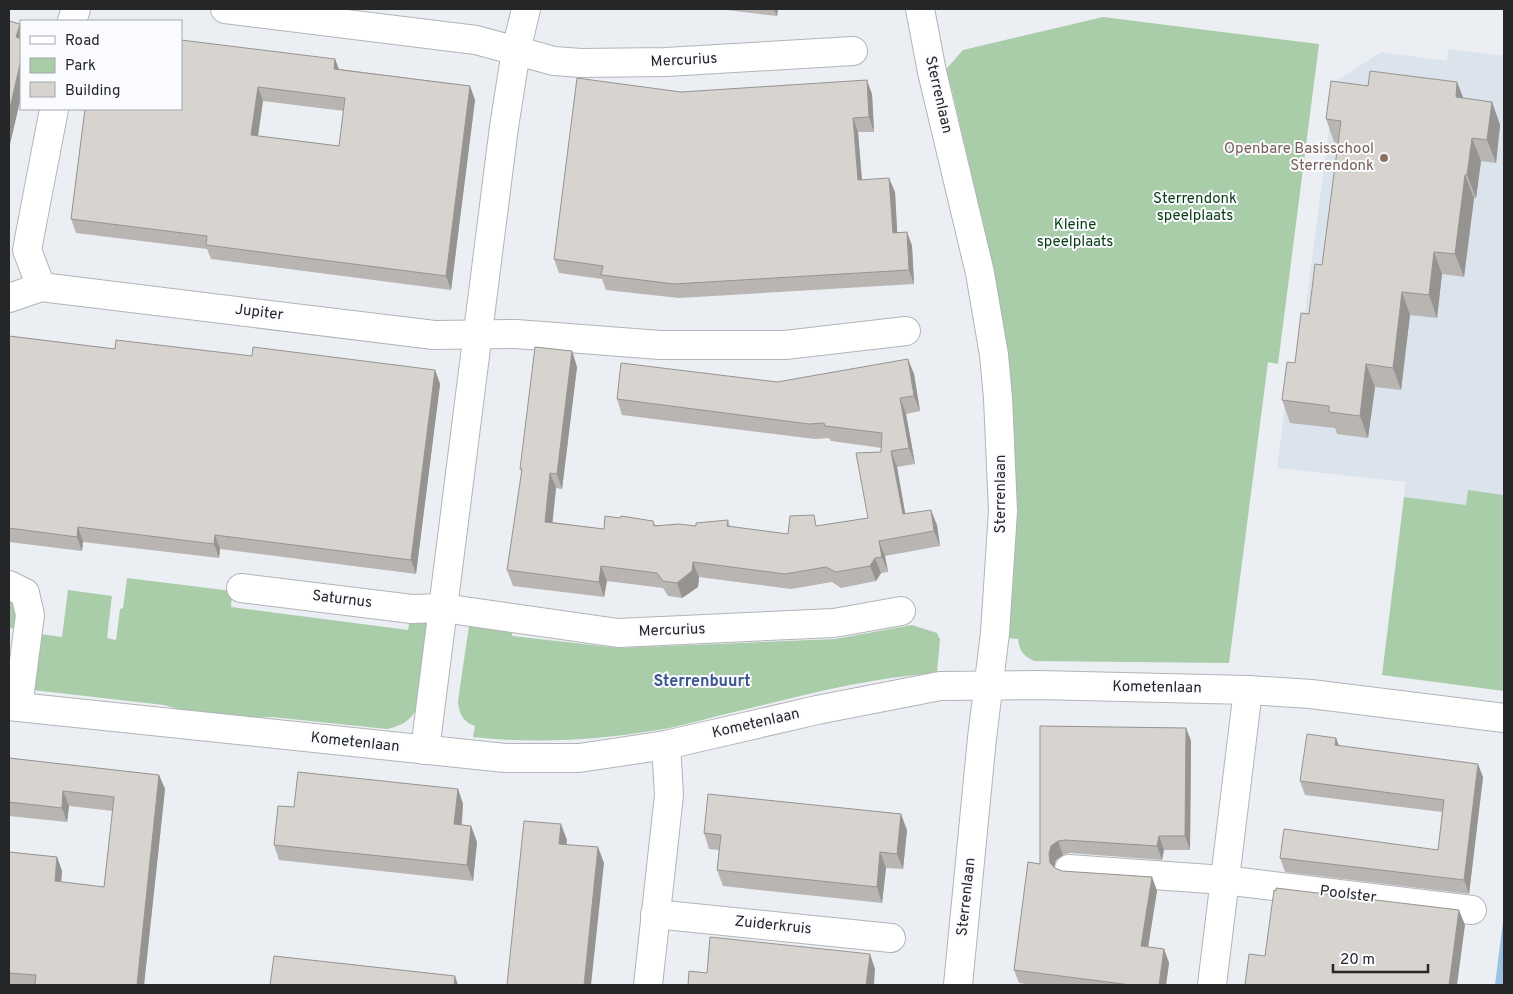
<svg xmlns="http://www.w3.org/2000/svg" width="1513" height="994" viewBox="0 0 1513 994" font-family="Overpass,sans-serif">
  <style>
    .built { fill: #dbe3ed }
    .green { fill: #a9cca9 }
    .water { fill: #9ac3e1 }
    .lines { fill: none; stroke-linecap: round; stroke-linejoin: round }
    .minor-casing { stroke: #b1b4b8; stroke-width: 30 }
    .minor { stroke: #fff; stroke-width: 28 }
    .wall { fill: #b9b5b2; fill-rule: evenodd }
    .shaded-wall { fill: #969491 }
    .building { fill: #d7d3cf; stroke: #969491; fill-rule: evenodd }
    .education-dot { fill: #8d6e63; stroke: #f9fbff; stroke-width: 2 }
    .labels { text-anchor: middle; dominant-baseline: central; stroke-width: 4; stroke-linejoin: round; paint-order: stroke }
    .street-label { font-size: 15px; fill: #252628; stroke: #f9fbff }
    .education-label { font-size: 15px; fill: #785e54; stroke: #f9fbff; text-anchor: end }
    .park-label { font-size: 15px; fill: #063c0f; stroke: #f9fbff }
    .neighbourhood-label { font-size: 16px; font-weight: bold; fill: #3a558f; stroke: #f9fbff }
  </style>
  <rect width="100%" height="100%" fill="#ebeef3"/>
  <polygon class="built" points="1448,49 1504,56 1504,495 1468,490 1466,505 1404,497 1406,482 1277,468 1288,382 1296,383 1335,82 1381,52 1447,61"/>
  <g class="green">
    <path d="M1103,17L1319,44L1278,364L1268,362L1229,663L1034,661C1024,656 1019,651 1018,639L1008,638C1011,563 1018,486 1013,411C1004,302 976,196 952,90L942,86L941,75L963,50Z"/>
    <polygon points="1468,490 1504,495 1504,691 1382,675 1404,497 1466,505"/>
    <path d="M127,578L232,591L231,607L408,630L410,619L429,622L420,701C413,719 405,725 387,729L272,717L240,718L195,714L164,705L33,690L40,634L62,637L68,590L112,596L107,638L116,640L120,609L123,608Z"/>
    <polygon points="9,599 17,610 16,629 9,628"/>
    <path d="M470,619L512,626V636L619,648L835,639L912,625L937,633L940,639L937,673C862,678 790,699 717,716C698,721 678,727 658,730C597,740 535,744 473,737L475,726C463,722 459,714 458,701Z"/>
  </g>
  <polygon class="water" points="1504,913 1504,985 1495,985"/>
  <g class="lines">
    <defs>
      <g id="minor">
        <polyline points="225,9 476,40 554,61 581,63 666,62 853,51"/>
        <polyline points="920,9 932,72 980,273 994,355 998,398 1003,511 995,633 982,738 958,985"/>
        <polyline points="72,21 76,9"/>
        <polyline points="41,287 27,250 54,109"/>
        <polyline points="9,298 41,287 434,335 516,334 660,345 785,345 906,331"/>
        <polyline points="9,585 25,593 30,615 18,707"/>
        <polyline points="241,588 412,609 443,608 618,633 834,623 901,611"/>
        <polyline points="9,706 505,758 579,758 666,745 817,710 940,686 1039,685 1248,690 1311,694 1504,718"/>
        <polyline points="425,750 504,127 516,51 526,9"/>
        <polyline points="1069,869 1224,880 1472,910"/>
        <polyline points="655,914 891,938"/>
        <polyline points="648,985 669,795 666,745"/>
        <polyline points="1212,985 1248,690"/>
      </g>
    </defs>
    <use href="#minor" class="minor-casing"/>
    <use href="#minor" class="minor"/>
  </g>
  <g class="wall">
    <polygon points="718,9 778,9 777,16"/>
    <path d="M335,59L339,69L470,86L475,100L451,290L211,259L207,249L76,233L71,219L85,109ZM263,101L344,111L339,146L258,136Z"/>
    <polygon points="1457,82 1463,98 1492,102 1500,125 1496,163 1481,161 1476,198 1474,198 1464,277 1442,274 1437,318 1410,315 1401,390 1375,387 1368,438 1337,434 1335,428 1290,423 1282,400 1295,363 1322,265 1338,143 1334,142 1326,119"/>
    <polygon points="681,92 872,94 874,132 858,132 862,180 895,192 897,232 907,232 912,246 914,284 679,298 606,290 602,279 559,273 554,259"/>
    <polygon points="9,336 115,349 252,356 435,370 440,384 416,574 220,549 219,558 83,542 82,551 9,542"/>
    <polygon points="572,351 577,367 562,489 556,488 552,522 604,529 620,518 653,521 655,525 696,526 728,520 730,527 788,534 818,526 868,518 882,448 831,441 829,438 815,439 622,415 617,399 777,382 914,374 920,411 906,414 915,464 897,467 905,513 937,525 940,546 885,556 888,572 881,573 876,581 841,588 832,582 791,589 699,577 698,587 682,598 668,596 663,588 607,581 604,597 513,586 507,570 522,473 520,469"/>
    <polygon points="1040,726 1186,728 1191,741 1190,850 1164,850 1162,860 1070,853 1063,855 1056,860 1054,867 1055,868 1062,871 1152,877 1157,891 1148,947 1164,949 1169,963 1166,985 1033,985 1019,983 1014,970 1040,864"/>
    <polygon points="1339,746 1483,777 1469,894 1285,872 1280,858 1438,850 1442,812 1305,795 1300,781"/>
    <polygon points="9,758 159,775 165,789 144,985 9,985 9,852 57,857 62,871 61,882 104,887 113,811 69,806 67,822 9,816"/>
    <polygon points="458,789 463,804 462,825 471,826 477,842 473,881 279,860 274,845 294,807"/>
    <polygon points="907,830 903,869 886,868 882,903 723,886 717,870 719,850 709,849 704,833"/>
  </g>
  <g class="shaded-wall">
    <polygon points="774,9 778,9 777,16"/>
    <polygon points="20,24 21,28 21,51 16,37"/>
    <polygon points="335,59 340,73 334,69"/>
    <polygon points="21,60 21,97 9,149 9,112"/>
    <polygon points="867,80 872,94 874,132 869,117"/>
    <polygon points="1457,82 1466,105 1456,97"/>
    <polygon points="470,86 475,100 451,290 446,276"/>
    <polygon points="258,87 263,101 256,149 251,135"/>
    <polygon points="1492,102 1500,125 1496,163 1487,140"/>
    <polygon points="853,118 858,132 863,194 858,180"/>
    <polygon points="1472,138 1481,161 1476,198 1467,175"/>
    <polygon points="1465,175 1474,198 1464,277 1455,254"/>
    <polygon points="889,178 895,192 898,247 893,233"/>
    <polygon points="907,232 912,246 914,284 909,270"/>
    <polygon points="1434,252 1442,274 1437,318 1429,295"/>
    <polygon points="1402,292 1410,315 1401,390 1393,368"/>
    <polygon points="572,351 577,367 562,489 557,474"/>
    <polygon points="908,359 914,374 920,411 914,396"/>
    <polygon points="1366,364 1375,387 1368,438 1360,416"/>
    <polygon points="435,370 440,384 416,574 411,560"/>
    <polygon points="900,398 906,414 915,464 909,448"/>
    <polygon points="891,451 897,467 908,529 903,514"/>
    <polygon points="550,473 556,488 551,537 545,522"/>
    <polygon points="931,510 937,525 940,546 934,531"/>
    <polygon points="78,527 83,542 82,551 77,537"/>
    <polygon points="215,535 220,549 219,558 214,544"/>
    <polygon points="879,541 885,556 888,572 882,557"/>
    <polygon points="875,558 881,573 876,581 870,566"/>
    <polygon points="693,562 699,577 698,587 682,598 677,583"/>
    <polygon points="601,566 607,581 604,597 599,582"/>
    <polygon points="1186,728 1191,741 1190,850 1185,836"/>
    <polygon points="1336,738 1341,751 1335,745"/>
    <polygon points="1478,764 1483,777 1469,894 1464,880"/>
    <polygon points="159,775 165,789 144,985 137,985"/>
    <polygon points="458,789 463,804 460,840 454,824"/>
    <polygon points="63,791 69,806 67,822 62,808"/>
    <polygon points="901,814 907,830 903,869 897,854"/>
    <polygon points="561,824 567,840 565,859 559,844"/>
    <polygon points="471,826 477,842 473,881 467,865"/>
    <polygon points="1159,836 1164,850 1162,860 1157,846"/>
    <polygon points="1058,841 1063,855 1056,860 1054,867 1050,863 1049,854 1051,846"/>
    <polygon points="598,847 604,863 591,985 584,985"/>
    <polygon points="880,852 886,868 882,903 877,887"/>
    <polygon points="57,857 62,871 60,896 55,881"/>
    <polygon points="1152,877 1157,891 1146,960 1141,946"/>
    <polygon points="1459,910 1465,925 1457,985 1449,985"/>
    <polygon points="1164,949 1169,963 1166,985 1159,985"/>
    <polygon points="870,954 875,969 874,985 866,985"/>
    <polygon points="455,976 458,985 454,985"/>
  </g>
  <g class="building">
    <polygon points="9,21 20,24 16,37 21,39 21,60 9,112"/>
    <path d="M181,40L335,59L334,69L470,86L446,276L206,245L207,236L71,219L85,109H181ZM258,87L345,98L339,146L251,135Z"/>
    <polygon points="1370,71 1457,82 1456,97 1492,102 1487,140 1472,138 1467,175 1465,175 1455,254 1434,252 1429,295 1402,292 1393,368 1366,364 1360,416 1329,412 1329,406 1282,400 1287,362 1295,363 1301,313 1309,314 1315,264 1322,265 1341,121 1326,119 1331,81 1368,86"/>
    <polygon points="577,78 681,92 867,80 869,117 853,118 858,180 889,178 893,233 907,232 909,270 674,284 601,275 603,266 554,259"/>
    <polygon points="9,336 115,349 116,340 252,356 253,347 435,370 411,560 215,535 214,544 78,527 77,537 9,528"/>
    <polygon points="535,347 572,351 557,474 550,473 545,522 604,529 605,516 620,518 621,516 653,521 654,526 679,524 696,526 696,523 728,520 727,526 788,534 790,516 814,515 816,526 868,518 856,453 881,452 882,433 825,426 824,423 809,424 617,399 621,363 777,382 908,359 914,396 900,398 909,448 891,451 903,514 931,510 934,531 879,541 882,557 875,558 870,566 836,572 826,567 785,574 693,562 692,571 677,583 663,581 657,573 601,566 599,582 507,570 522,469 520,469"/>
    <polygon points="1040,726 1186,728 1185,836 1159,836 1157,846 1065,840 1058,841 1051,846 1049,854 1050,863 1055,868 1062,871 1152,877 1141,946 1164,949 1159,985 1131,985 1014,970 1028,862 1040,864"/>
    <polygon points="1307,734 1336,738 1335,745 1478,764 1464,880 1280,858 1284,829 1438,850 1444,800 1300,781"/>
    <polygon points="9,758 159,775 137,985 35,985 36,975 9,973 9,852 57,857 55,881 104,887 114,797 63,791 62,808 9,802"/>
    <polygon points="298,772 458,789 454,824 471,826 467,865 274,845 278,806 294,807"/>
    <polygon points="708,794 901,814 897,854 880,852 877,887 717,870 721,835 704,833"/>
    <polygon points="524,821 561,824 559,844 598,847 584,985 507,985"/>
    <polygon points="1276,888 1459,910 1449,985 1245,985 1249,954 1265,956 1274,890 1276,891"/>
    <polygon points="710,937 870,954 866,985 688,985 689,971 707,973"/>
    <polygon points="274,956 455,976 454,985 270,985"/>
  </g>
  <circle class="education-dot" cx="1384" cy="158" r="5"/>
  <g class="labels">
    <g class="street-label">
      <text transform="translate(684 61) rotate(-3)">Mercurius</text>
      <text transform="translate(938 95) rotate(77)">Sterrenlaan</text>
      <text transform="translate(259 313) rotate(7)">Jupiter</text>
      <text transform="translate(1001 494) rotate(-90)">Sterrenlaan</text>
      <text transform="translate(342 600) rotate(7)">Saturnus</text>
      <text transform="translate(672 631) rotate(-2)">Mercurius</text>
      <text transform="translate(1157 688) rotate(1)">Kometenlaan</text>
      <text transform="translate(756 724) rotate(-13)">Kometenlaan</text>
      <text transform="translate(355 743) rotate(6)">Kometenlaan</text>
      <text transform="translate(1348 895) rotate(7)">Poolster</text>
      <text transform="translate(967 897) rotate(-84)">Sterrenlaan</text>
      <text transform="translate(773 926) rotate(6)">Zuiderkruis</text>
    </g>
    <g class="education-label">
      <text x="1374" y="149">Openbare Basisschool<tspan x="1374" dy="17">Sterrendonk</tspan></text>
    </g>
    <g class="park-label">
      <text x="1195" y="199">Sterrendonk<tspan x="1195" dy="17">speelplaats</tspan></text>
      <text x="1075" y="225">Kleine<tspan x="1075" dy="17">speelplaats</tspan></text>
    </g>
    <g class="neighbourhood-label">
      <text x="702" y="682">Sterrenbuurt</text>
    </g>
  </g>
  <rect width="1513" height="994" fill="none" stroke="#252628" stroke-width="20"/>
  <rect x="20" y="20" width="162" height="90" fill="#f9fbff" stroke="#a4a6a9"/>
  <rect x="30" y="36" width="25" height="8" fill="#ffffff" stroke="#a4a6a9"/>
  <text x="65" y="45" font-size="15" fill="#252628">Road</text>
  <rect x="30" y="58" width="25" height="15" fill="#a9cca9" stroke="#a4a6a9"/>
  <text x="65" y="70" font-size="15" fill="#252628">Park</text>
  <rect x="30" y="82" width="25" height="15" fill="#d7d3cf" stroke="#a4a6a9"/>
  <text x="65" y="95" font-size="15" fill="#252628">Building</text>
  <path d="M1333 964v8h95v-8" fill="none" stroke="#252628" stroke-width="2.5"/>
  <text x="1340" y="964" font-size="15" fill="#252628" stroke="#f9fbff" stroke-width="4" paint-order="stroke">20 m</text>
</svg>
